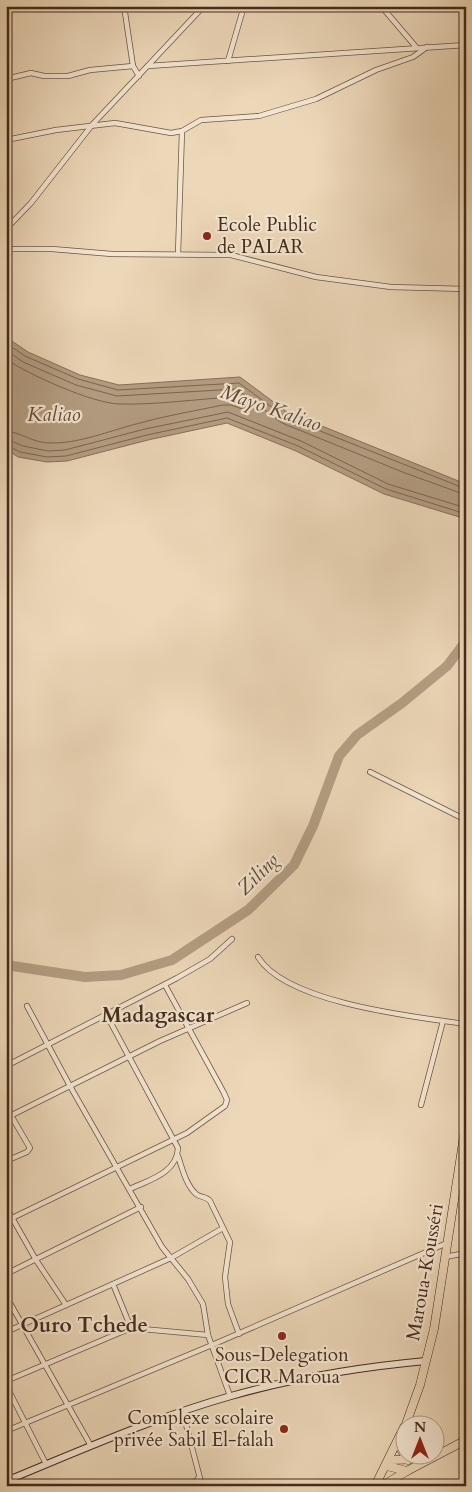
<svg xmlns="http://www.w3.org/2000/svg" width="472" height="1492" viewBox="0 0 472 1492" font-family="Cardo,serif">
  <style>
    .water { fill: #b39d82; stroke: #876f58 }
    .lines { fill: none; stroke-linecap: round; stroke-linejoin: round }
    .shore { stroke: #7c644e; stroke-width: 1 }
    .river { stroke: #b39d82; stroke-width: 10 }
    .minor-casing { stroke: #6e5642; stroke-width: 6 }
    .secondary-casing { stroke: #442b1a; stroke-width: 8 }
    .primary-casing { stroke: #442b1a; stroke-width: 9 }
    .trunk-casing { stroke: #442b1a; stroke-width: 9 }
    .minor { stroke: #f3e5d1; stroke-width: 4.5 }
    .secondary { stroke: #f3e5d1; stroke-width: 6 }
    .primary { stroke: #ecd7b8; stroke-width: 8 }
    .trunk { stroke: #ecd7b8; stroke-width: 8 }
    .poi-dot { fill: #8f2418; stroke: #f3e5d1; stroke-width: 2 }
    .labels { text-anchor: middle; dominant-baseline: central; stroke-width: 4.5; stroke-linejoin: round; paint-order: stroke }
    .poi-label { font-size: 19px; fill: #442b1a; stroke: #f3e5d1; text-anchor: start }
    .street-label { font-size: 19px; fill: #442b1a; stroke: #f3e5d1 }
    .water-label { font-size: 20px; font-style: italic; fill: #604834; stroke: #f3e5d1 }
    .quarter-label { font-size: 21px; font-weight: bold; fill: #442b1a; stroke: #f3e5d1 }
  </style>
  <rect width="100%" height="100%" fill="#ecd7b8"/>
  <filter id="stains"><feTurbulence type="fractalNoise" baseFrequency=".004" numOctaves="4"/><feColorMatrix values="0 0 0 0 .2 0 0 0 0 .09 0 0 0 0 .02 0 0 0 .5 -.17"/></filter>
  <radialGradient id="worn" r=".72"><stop offset=".6" stop-color="#630" stop-opacity="0"/><stop offset="1" stop-color="#630" stop-opacity=".3"/></radialGradient>
  <polygon class="water" points="6,337 28,352 80,375 119,385 240,377 287,412 466,484 466,519 384,494 296,451 227,423 148,440 67,461 47,462 18,457 6,449"/>
  <g class="lines">
    <g class="shore">
      <polyline points="6,343 25,356 78,379 118,390 239,383 285,417 466,489"/>
      <polyline points="6,350 23,362 76,385 117,396 237,389 282,423 405,473 466,495"/>
      <path d="M6,359C29,375 92,403 119,404C157,405 196,399 234,397L248,408L245,410L231,405H223C194,411 164,416 136,424C109,431 78,444 50,443C33,443 20,432 6,431"/>
      <polyline points="6,439 23,446 48,451 65,450 145,429 228,412 301,441 388,484 466,508"/>
      <polyline points="6,445 20,452 47,457 66,456 147,435 227,418 298,446 386,489 466,514"/>
    </g>
    <polyline class="river" points="6,965 85,977 121,975 172,960 248,910 294,865 313,826 339,756 357,735 402,703 447,666 466,641"/>
    <defs>
      <g id="minor">
        <polyline points="124,6 133,66 139,76"/>
        <polyline points="340,6 352,9 358,6"/>
        <polyline points="381,6 416,47"/>
        <polyline points="228,61 244,6"/>
        <polyline points="148,66 466,45"/>
        <polyline points="6,79 31,73 44,76 68,76 90,70 133,66"/>
        <polyline points="466,106 466,112"/>
        <polyline points="6,140 56,130 115,123 171,133 182,131 201,120 259,116 316,99 376,70 413,57 427,47"/>
        <polyline points="6,229 31,203 92,125 204,6"/>
        <polyline points="6,249 52,249 112,254 231,255 316,277 391,287 466,289"/>
        <polyline points="178,254 182,131"/>
        <polyline points="370,772 466,820"/>
        <path d="M258,957C286,1003 414,1017 466,1024"/>
        <polyline points="27,1006 70,1086 162,1247 188,1279 203,1304 208,1335"/>
        <path d="M106,1014L178,1148C177,1173 149,1180 130,1189"/>
        <polyline points="6,1066 177,978 210,959 232,939"/>
        <polyline points="421,1105 443,1021"/>
        <polyline points="6,1107 30,1148 27,1152 6,1161"/>
        <polyline points="6,1118 160,1041 247,1003"/>
        <path d="M178,1156C182,1168 186,1185 196,1194C201,1198 206,1196 210,1201L230,1242L225,1277L228,1304L239,1334"/>
        <polyline points="6,1207 36,1260 66,1305"/>
        <polyline points="6,1221 187,1133 225,1106 227,1100 224,1093 165,985"/>
        <polyline points="445,1257 466,1253"/>
        <polyline points="6,1274 141,1207"/>
        <polyline points="113,1284 131,1328"/>
        <polyline points="6,1296 91,1446"/>
        <polyline points="6,1332 171,1258 223,1228"/>
        <polyline points="6,1381 131,1328 208,1335 230,1396"/>
        <polyline points="6,1385 46,1464"/>
        <polyline points="183,1413 202,1486"/>
        <polyline points="6,1431 212,1345 447,1243"/>
        <polyline points="193,1486 199,1477"/>
      </g>
      <path id="secondary" d="M6,1481C79,1451 156,1417 231,1396C294,1378 360,1367 426,1361"/>
      <g id="primary">
        <polyline points="390,1460 425,1459"/>
        <polyline points="387,1466 407,1471 466,1440"/>
      </g>
      <g id="trunk">
        <polyline points="406,1424 420,1385 434,1329 466,1123"/>
        <polyline points="399,1441 401,1449 408,1460"/>
        <polyline points="375,1486 404,1427"/>
        <polyline points="382,1486 407,1471"/>
      </g>
    </defs>
    <use href="#minor" class="minor-casing"/>
    <use href="#secondary" class="secondary-casing"/>
    <use href="#primary" class="primary-casing"/>
    <use href="#trunk" class="trunk-casing"/>
    <use href="#minor" class="minor"/>
    <use href="#secondary" class="secondary"/>
    <use href="#primary" class="primary"/>
    <use href="#trunk" class="trunk"/>
  </g>
  <g class="poi-dot">
    <circle cx="207" cy="236" r="5"/>
    <circle cx="282" cy="1336" r="5"/>
    <circle cx="284" cy="1429" r="5"/>
  </g>
  <g class="labels">
    <g class="poi-label">
      <text x="217" y="225">Ecole Public<tspan x="217" dy="22">de PALAR</tspan></text>
      <text x="282" y="1355" text-anchor="middle">Sous-Delegation<tspan x="282" dy="22">CICR Maroua</tspan></text>
      <text x="274" y="1418" text-anchor="end">Complexe scolaire<tspan x="274" dy="22">privée Sabil El-falah</tspan></text>
    </g>
    <g class="street-label">
      <text transform="translate(425 1272) rotate(-80)">Maroua-Kousséri</text>
    </g>
    <g class="water-label">
      <text transform="translate(271 408) rotate(19)">Mayo Kaliao</text>
      <text x="54" y="414">Kaliao</text>
      <text transform="translate(258 874) rotate(-45)">Ziling</text>
    </g>
    <g class="quarter-label">
      <text x="158" y="1015">Madagascar</text>
      <text x="84" y="1325">Ouro Tchede</text>
    </g>
  </g>
  <rect width="472" height="1492" fill="none" stroke="#ecd7b8" stroke-width="25"/>
  <rect x="8" y="8" width="457" height="1477" fill="none" stroke="#442b1a" stroke-width="2.5"/>
  <rect x="12" y="12" width="447" height="1467" fill="none" stroke="#442b1a"/>
  <g transform="translate(420 1440)"><circle r="24" fill="#f3e5d1" stroke="#ad9b88"/>
  <path d="M0-4L9 19L0 12L-9 19Z" fill="#8f2418"/>
  <text y="-8" font-size="14" font-weight="bold" text-anchor="middle" fill="#442b1a">N</text>
  </g>
  <rect width="100%" height="100%" filter="url(#stains)"/>
  <rect width="100%" height="100%" fill="url(#worn)"/>
</svg>
